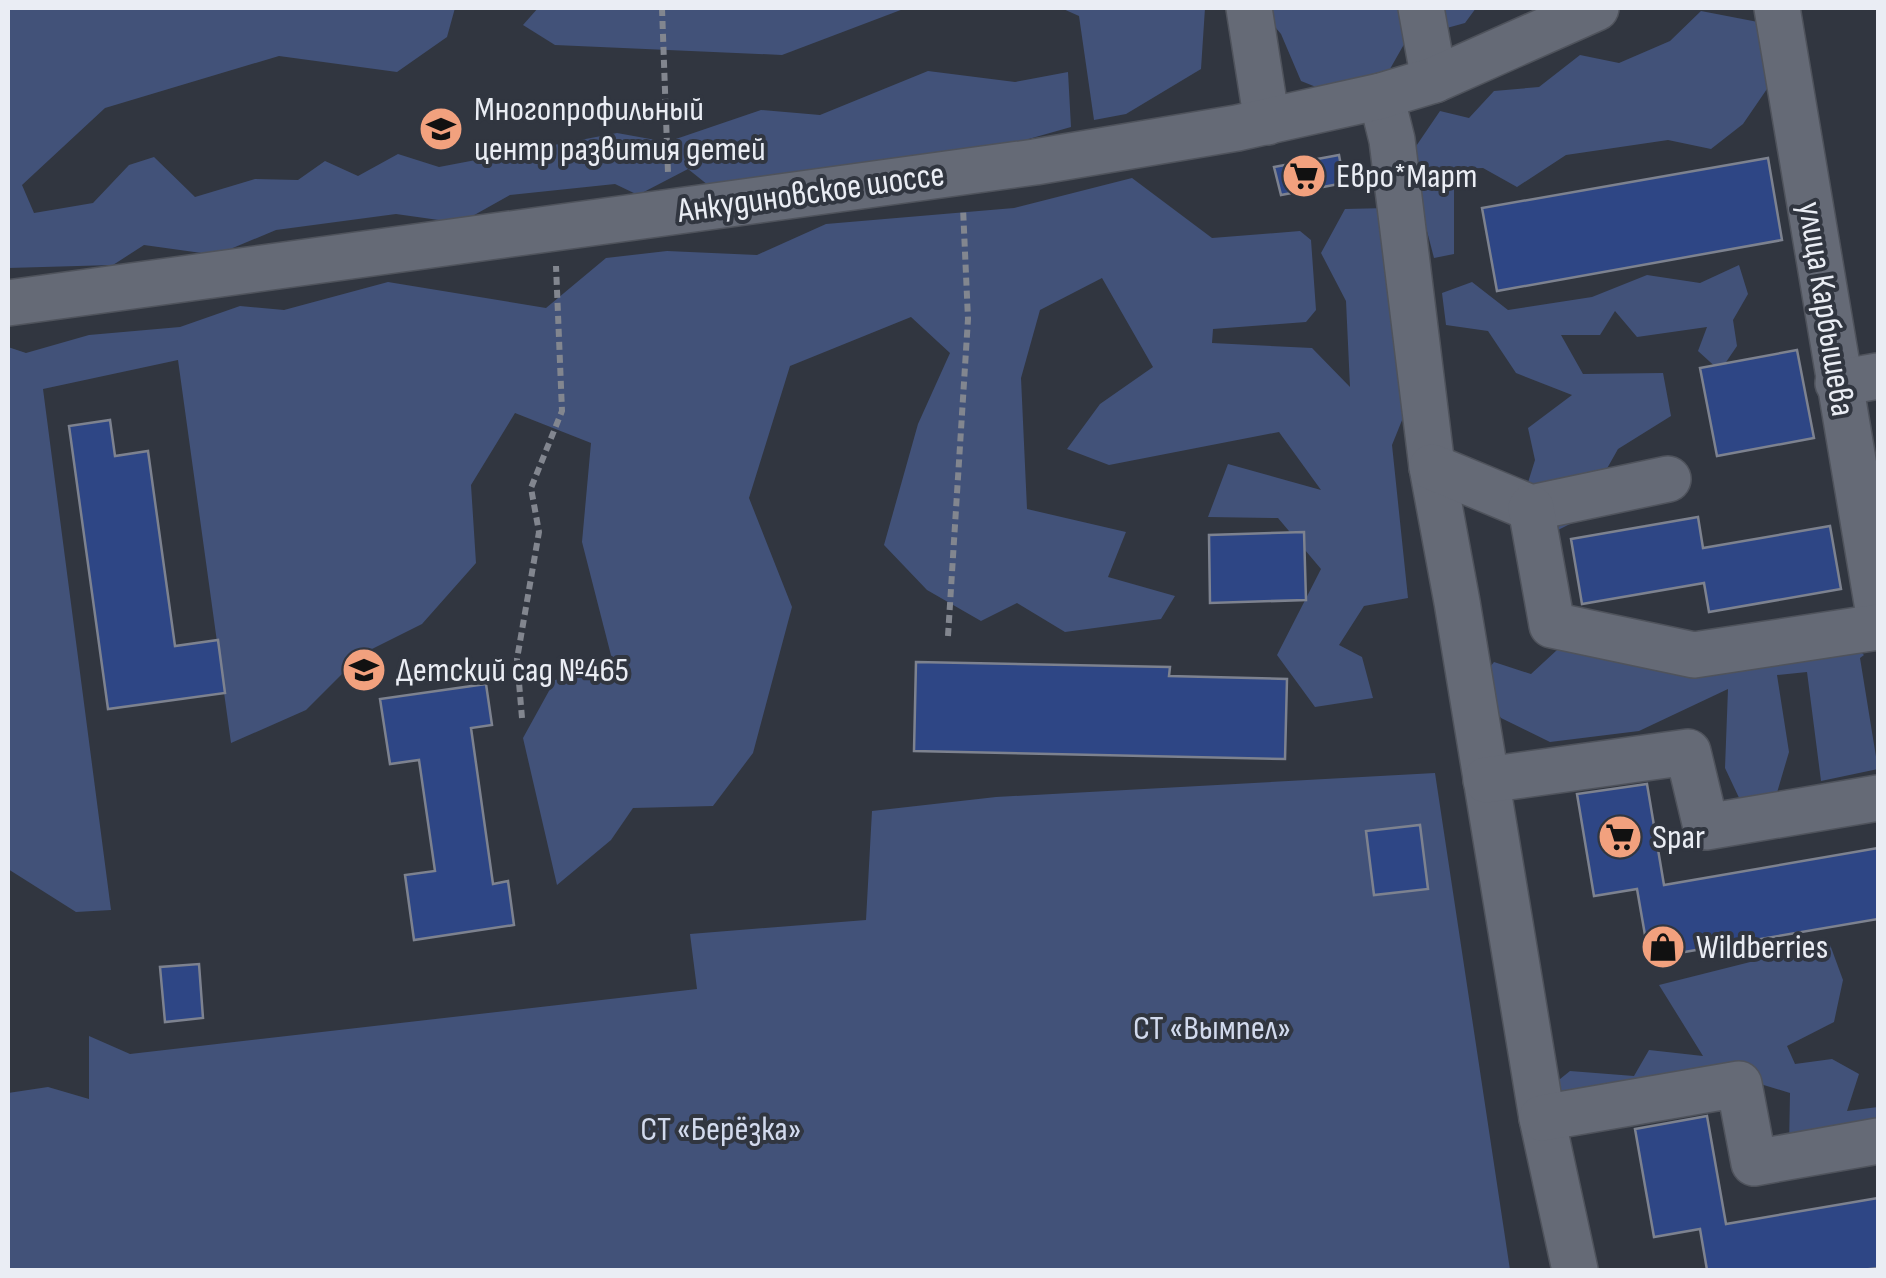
<svg xmlns="http://www.w3.org/2000/svg" width="1886" height="1278" viewBox="0 0 1886 1278" font-family="'Sofia Sans Condensed',sans-serif">
  <style>
    .green { fill: #425279 }
    .building { fill: #2e4685; stroke: #7d828f; stroke-width: 2.5 }
    .lines { fill: none; stroke-linecap: round; stroke-linejoin: round }
    .minor-casing { stroke: #4f535c; stroke-width: 48 }
    .path { stroke: #82868f; stroke-width: 6; stroke-dasharray: 8 5; stroke-linecap: butt }
    .minor { stroke: #656a76; stroke-width: 45 }
    .labels { text-anchor: middle; dominant-baseline: central; stroke-width: 8; stroke-linejoin: round; paint-order: stroke }
    .poi-label { font-size: 35px; fill: #eaedf4; stroke: #313640; text-anchor: start }
    .street-label { font-size: 35px; fill: #eaedf4; stroke: #313640 }
    .park-label { font-size: 35px; fill: #d2daed; stroke: #313640 }
  </style>
  <rect width="100%" height="100%" fill="#313640"/>
  <g class="green">
    <polygon points="8,8 455,8 447,37 397,72 279,56 105,108 22,185 34,213 93,203 129,165 154,157 195,197 255,179 298,180 325,161 358,176 398,154 439,167 617,133 667,142 761,110 820,115 928,71 1015,82 1068,72 1071,127 1018,142 713,189 688,169 638,195 615,184 510,195 460,223 396,214 276,230 216,255 144,245 113,265 8,268"/>
    <polygon points="538,8 906,8 782,55 555,45 523,25"/>
    <polygon points="1061,8 1205,8 1201,69 1126,114 1094,120 1079,16"/>
    <polygon points="1259,8 1476,8 1465,23 1407,39 1386,76 1331,93 1301,81 1281,34"/>
    <polygon points="1701,11 1758,22 1769,86 1743,124 1711,149 1668,140 1566,155 1517,187 1483,168 1454,169 1454,254 1434,258 1408,158 1440,111 1469,118 1494,91 1539,87 1580,55 1619,63 1670,41"/>
    <polygon points="1132,178 1212,238 1300,231 1311,240 1316,310 1306,322 1213,329 1212,343 1312,348 1350,387 1346,301 1321,253 1345,209 1388,208 1419,378 1392,445 1408,598 1364,606 1339,645 1362,657 1373,698 1315,707 1277,655 1321,569 1278,518 1208,517 1228,464 1321,490 1279,432 1109,465 1067,449 1100,404 1153,367 1102,278 1040,310 1021,378 1027,509 1126,532 1108,577 1175,596 1161,619 1065,632 1017,603 981,621 927,590 884,545 918,424 950,353 911,317 790,366 749,498 792,607 753,753 713,806 633,808 611,840 557,885 523,738 555,680 614,667 582,542 591,443 515,413 471,485 476,563 422,624 362,654 306,710 231,743 178,360 43,389 111,910 76,912 8,869 8,347 26,353 89,335 180,327 240,306 284,310 388,282 546,308 606,258 667,251 757,255 826,224 1014,208"/>
    <polygon points="1739,265 1748,294 1733,320 1737,346 1720,371 1698,351 1707,327 1637,337 1615,311 1600,335 1561,335 1583,374 1663,373 1671,416 1618,449 1578,520 1548,535 1516,521 1535,460 1528,428 1572,395 1516,373 1488,331 1446,325 1442,293 1472,282 1508,310 1592,297 1647,275 1700,283"/>
    <polygon points="1570,638 1859,650 1864,655 1860,658 1878,769 1821,781 1807,672 1777,675 1789,752 1776,796 1741,802 1725,768 1728,689 1639,731 1550,742 1501,718 1477,683 1494,662 1531,674"/>
    <polygon points="1435,773 1510,1270 8,1270 8,1093 48,1087 89,1099 89,1036 130,1054 697,989 690,934 866,920 872,811 996,797"/>
    <polygon points="1829,942 1843,980 1834,1022 1787,1046 1795,1064 1832,1059 1859,1074 1847,1111 1878,1107 1878,1136 1789,1148 1790,1093 1731,1075 1539,1096 1570,1071 1634,1076 1649,1050 1703,1056 1659,985"/>
  </g>
  <g class="building">
    <polygon points="1339,155 1344,183 1281,195 1274,167"/>
    <polygon points="1768,158 1782,240 1497,291 1482,208"/>
    <polygon points="1797,350 1814,438 1717,456 1700,368"/>
    <polygon points="110,420 115,456 148,451 175,646 218,640 225,693 108,709 69,426"/>
    <polygon points="1698,517 1703,548 1830,526 1841,589 1709,612 1704,583 1582,604 1571,539"/>
    <polygon points="1304,532 1306,600 1210,603 1209,535"/>
    <polygon points="916,662 1170,667 1169,676 1287,679 1285,759 914,751"/>
    <polygon points="486,684 492,725 471,728 493,884 508,881 514,925 414,940 405,875 435,871 419,760 390,764 380,699"/>
    <polygon points="1647,784 1664,885 1878,848 1878,919 1649,958 1637,889 1594,896 1577,794"/>
    <polygon points="1420,825 1428,889 1374,895 1366,831"/>
    <polygon points="199,964 203,1018 165,1022 160,967"/>
    <polygon points="1707,1116 1726,1224 1878,1198 1878,1268 1862,1270 1707,1270 1700,1229 1654,1237 1635,1129"/>
  </g>
  <g class="lines">
    <defs>
      <g id="minor">
        <polyline points="1249,8 1267,122"/>
        <polyline points="1421,8 1434,80"/>
        <polyline points="1777,8 1878,609"/>
        <polyline points="1381,96 1392,140 1432,467 1457,602 1542,1118 1575,1270"/>
        <polyline points="8,303 1035,162 1237,128 1381,96 1434,80 1596,8"/>
        <polyline points="1838,383 1878,376"/>
        <polyline points="1432,467 1531,508 1668,479"/>
        <polyline points="1531,508 1552,625 1694,655 1878,627"/>
        <polyline points="1486,780 1688,752 1706,827 1878,798"/>
        <polyline points="1542,1118 1739,1084 1754,1163 1878,1141"/>
      </g>
    </defs>
    <use href="#minor" class="minor-casing"/>
    <g class="path">
      <polyline points="662,8 668,173"/>
      <polyline points="948,636 968,319 963,208"/>
      <polyline points="522,718 517,659 539,532 531,488 562,411 556,266"/>
    </g>
    <use href="#minor" class="minor"/>
  </g>
  <defs>
    <symbol id="school-disc" viewBox="-11 -11 22 22"><circle r="9.5" fill="#f2a17e" stroke="#313640"/><path d="M0-5L7-2L0 1L-7-2ZM-4 1L0 2.5L4 1V4Q0 6-4 4Z" fill="#111"/></symbol>
    <symbol id="supermarket-disc" viewBox="-11 -11 22 22"><circle r="9.5" fill="#f2a17e" stroke="#313640"/><path d="M-6-5.5h2.5l.6 2H6L4.5 2H-2.5L-4.4-4H-6ZM-1.5 3.2a1.3 1.3 0 1 0 .1 0ZM3 3.2a1.3 1.3 0 1 0 .1 0Z" fill="#111"/></symbol>
    <symbol id="shop-disc" viewBox="-11 -11 22 22"><circle r="9.5" fill="#f2a17e" stroke="#313640"/><path d="M-5-2.5h2.3a2.7 3.5 0 0 1 5.4 0H5L5.5 6h-11ZM-1.5-2.5h3a1.5 2.3 0 0 0-3 0Z" fill="#111"/></symbol>
  </defs>
  <g fill-rule="evenodd">
    <use href="#school-disc" x="416" y="104" width="50" height="50"/>
    <use href="#supermarket-disc" x="1279" y="151" width="50" height="50"/>
    <use href="#school-disc" x="339" y="645" width="50" height="50"/>
    <use href="#supermarket-disc" x="1595" y="812" width="50" height="50"/>
    <use href="#shop-disc" x="1638" y="922" width="50" height="50"/>
  </g>
  <g class="labels">
    <g class="poi-label">
      <text x="474" y="109">Многопрофильный<tspan x="474" dy="40">центр развития детей</tspan></text>
      <text x="1336" y="176">Евро*Март</text>
      <text x="396" y="670">Детский сад №465</text>
      <text x="1652" y="837">Spar</text>
      <text x="1696" y="947">Wildberries</text>
    </g>
    <g class="street-label">
      <text transform="translate(811 193) rotate(-8)">Анкудиновское шоссе</text>
      <text transform="translate(1826 309) rotate(81)">улица Карбышева</text>
    </g>
    <g class="park-label">
      <text x="1212" y="1028">СТ «Вымпел»</text>
      <text x="721" y="1129">СТ «Берёзка»</text>
    </g>
  </g>
  <rect width="1886" height="1278" fill="none" stroke="#eaedf4" stroke-width="20"/>
</svg>
